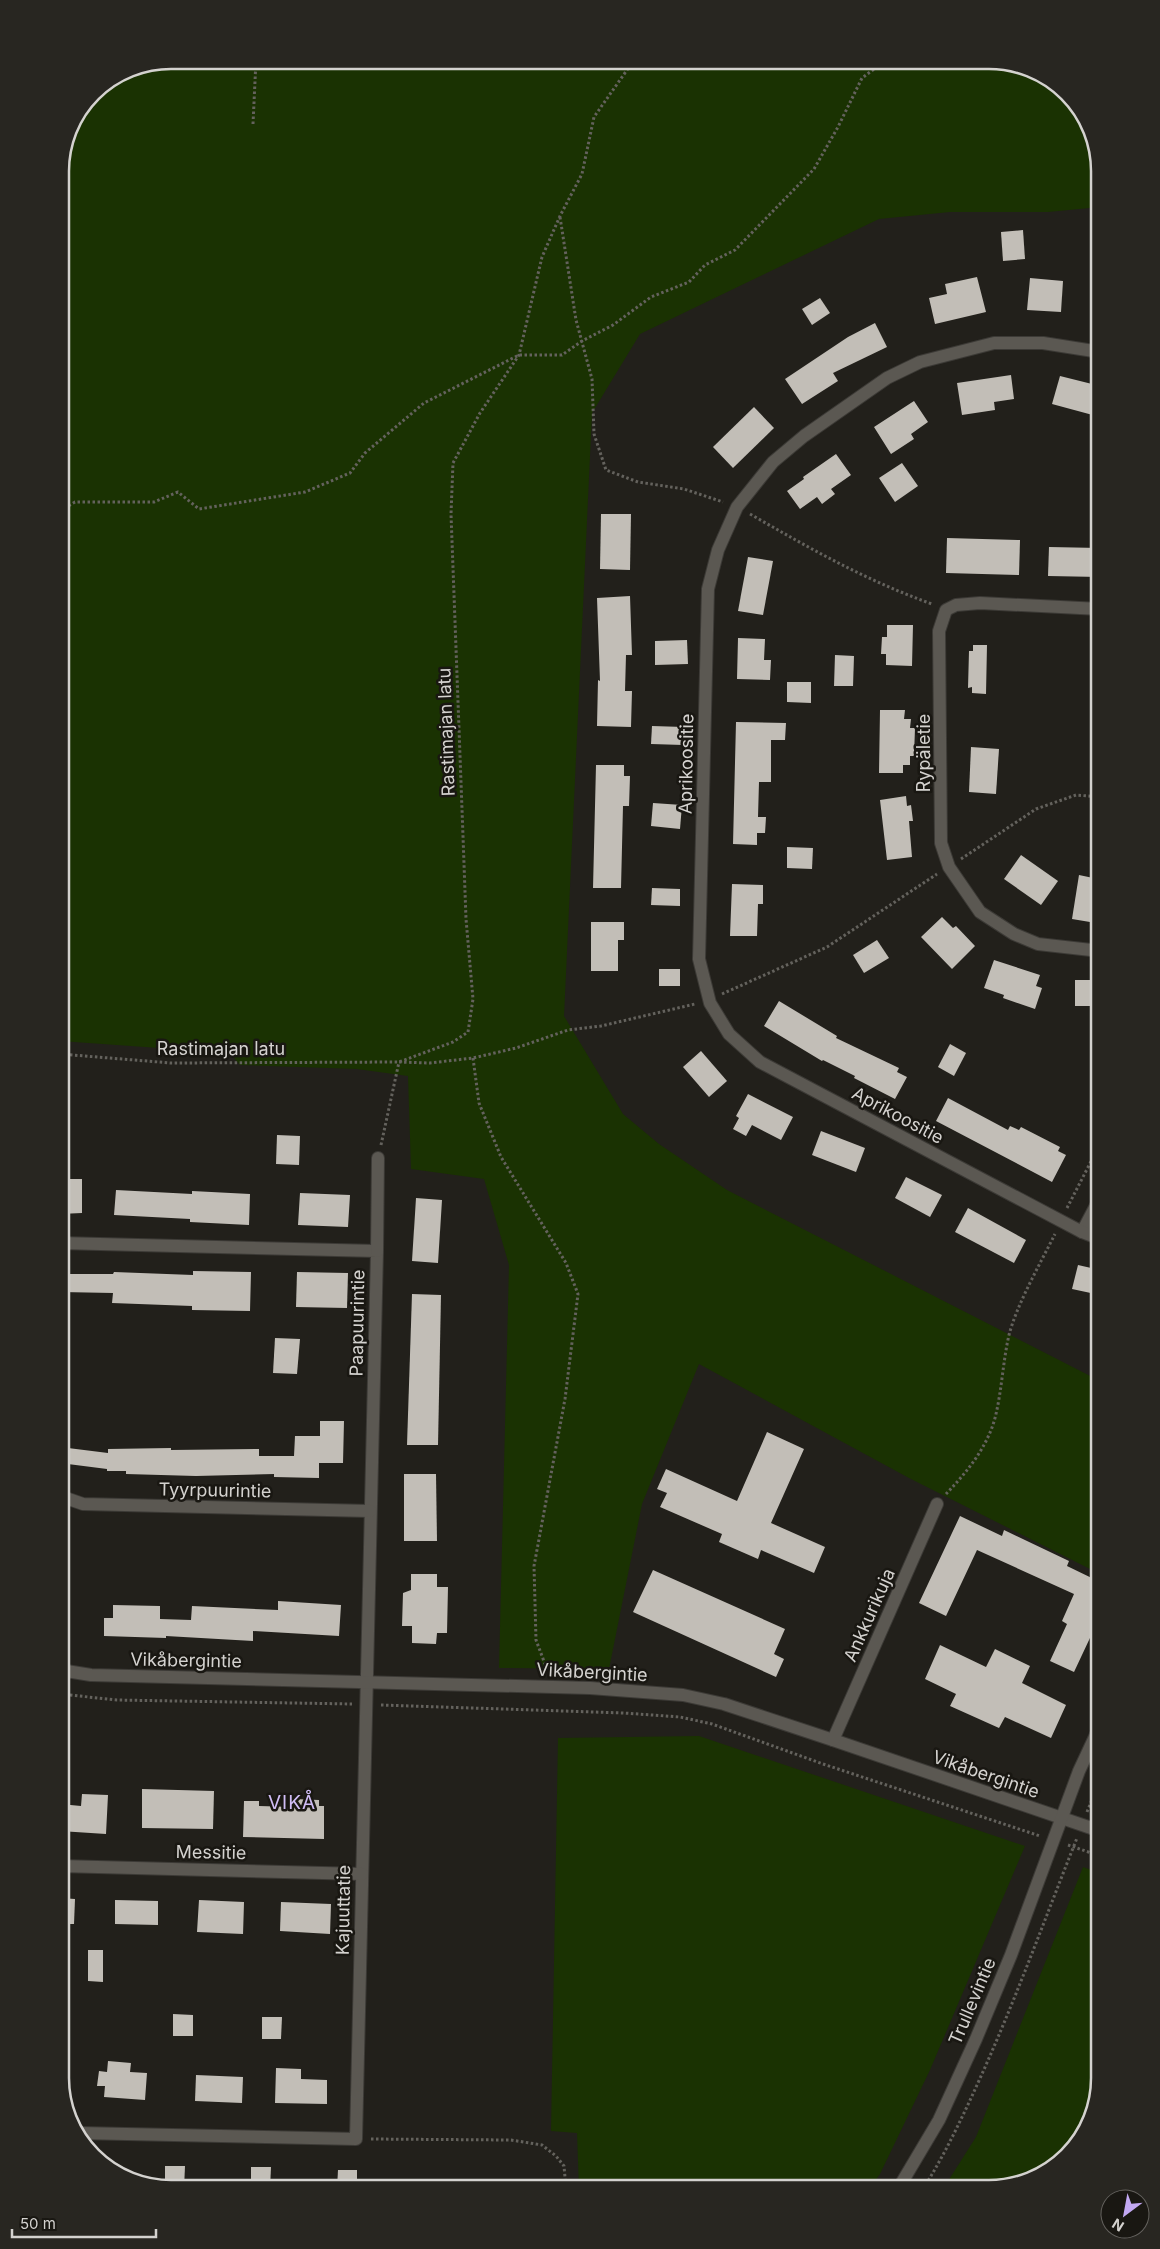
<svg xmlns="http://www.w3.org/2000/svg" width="1160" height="2249" viewBox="0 0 1160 2249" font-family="Inter,sans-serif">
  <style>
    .green { fill: #1a3202 }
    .building { fill: #c2beb7 }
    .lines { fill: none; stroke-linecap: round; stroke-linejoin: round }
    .minor-casing { stroke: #3c3a36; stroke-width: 14 }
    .path { stroke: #64625d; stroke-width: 3; stroke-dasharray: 2.5 2.5; stroke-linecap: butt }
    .minor { stroke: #5b5852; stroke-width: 12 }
    .labels { text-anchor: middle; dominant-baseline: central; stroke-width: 5; stroke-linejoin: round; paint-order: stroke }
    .street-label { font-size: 18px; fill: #d4d2cf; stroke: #191712 }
    .neighbourhood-label { font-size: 19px; letter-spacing: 1px; fill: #d0bdf5; stroke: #191712 }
    .rim { fill: none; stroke: #d4d2cf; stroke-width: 2.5 }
  </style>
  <rect width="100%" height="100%" fill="#22201b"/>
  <g class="green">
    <polygon points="171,60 997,60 1056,83 1092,129 1100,171 1100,207 1048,212 950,212 879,219 640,334 592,413 564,1016 623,1114 659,1144 727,1190 1100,1381 1100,1574 909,1478 699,1364 642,1504 609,1669 499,1668 509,1265 484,1179 411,1169 408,1076 357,1069 240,1065 230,1053 60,1041 60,164 69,128 93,92 129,68"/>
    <polygon points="699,1736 1025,1846 930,2070 880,2174 869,2189 579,2189 577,2133 551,2131 558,1738"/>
    <polygon points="1083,1867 1100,1873 1100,2078 1081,2140 1031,2181 989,2189 943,2189 976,2137"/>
  </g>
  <g class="building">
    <polygon points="1023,230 1025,259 1003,261 1001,232"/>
    <polygon points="977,277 986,312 935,324 929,298 947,294 945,284"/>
    <polygon points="1030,278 1063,281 1061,312 1027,310"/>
    <polygon points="820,298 830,313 812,325 802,309"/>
    <polygon points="875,323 887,347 833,373 838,381 802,404 785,379 848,337"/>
    <polygon points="1011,375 1014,399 994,402 995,410 962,415 957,383"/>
    <polygon points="1060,376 1100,386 1100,417 1052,404"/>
    <polygon points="914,401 928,422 911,434 914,439 891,454 874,427"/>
    <polygon points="754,407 774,428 733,468 713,447"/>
    <polygon points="836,454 851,475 831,489 835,494 822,504 817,497 800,509 787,491 804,479 803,477"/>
    <polygon points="902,463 918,486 895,502 879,478"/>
    <polygon points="601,514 631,514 630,570 600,569"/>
    <polygon points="947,538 1020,540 1019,575 946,573"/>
    <polygon points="1049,547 1100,548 1100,577 1048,576"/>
    <polygon points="748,557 773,561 763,615 738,611"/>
    <polygon points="630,596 632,655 626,655 625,691 632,691 631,727 597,726 598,680 600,681 597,598"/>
    <polygon points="887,625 913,625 912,666 886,665 886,654 881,654 882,637 887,637"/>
    <polygon points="738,638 765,639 764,660 771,660 770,680 737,679"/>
    <polygon points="687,640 688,664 655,665 655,641"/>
    <polygon points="973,645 987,645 986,694 972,693 972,687 968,688 969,651 973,651"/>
    <polygon points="835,655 854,656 853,686 834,686"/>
    <polygon points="787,682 811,682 811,703 787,702"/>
    <polygon points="880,710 905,710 904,719 911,719 910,728 915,728 914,756 910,756 910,765 903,765 903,773 879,773"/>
    <polygon points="736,722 786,723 785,740 771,740 771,782 759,782 758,817 766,817 765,833 757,833 757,845 733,844"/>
    <polygon points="652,726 684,727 683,745 651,744"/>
    <polygon points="971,747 999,749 996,794 969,792"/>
    <polygon points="596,765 624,765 624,776 630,776 629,806 623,806 621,888 593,888"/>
    <polygon points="906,796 907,806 911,805 913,821 909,821 912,857 887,860 880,800"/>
    <polygon points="653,803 682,805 680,829 651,826"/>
    <polygon points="787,847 813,848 812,869 787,868"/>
    <polygon points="1021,855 1058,881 1041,905 1004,879"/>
    <polygon points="1079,875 1098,879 1090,922 1072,919"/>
    <polygon points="732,884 763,885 763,904 758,904 757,936 730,936"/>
    <polygon points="652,888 680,889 680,906 651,905"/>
    <polygon points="942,917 953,928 956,926 975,946 952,969 921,937"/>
    <polygon points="591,922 624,922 624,940 618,940 618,971 591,971"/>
    <polygon points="877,940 889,958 864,973 853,955"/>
    <polygon points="994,960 1040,975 1036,986 1042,988 1035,1009 1003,998 1004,995 984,988"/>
    <rect x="659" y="969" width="21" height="17"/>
    <rect x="1075" y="980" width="25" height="26"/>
    <polygon points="779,1001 837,1036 836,1038 899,1068 897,1072 907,1077 895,1099 854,1078 855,1076 823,1060 822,1061 764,1026"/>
    <polygon points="950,1044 966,1053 954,1076 938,1067"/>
    <polygon points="701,1051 727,1081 709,1097 683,1067"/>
    <polygon points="748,1094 793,1117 781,1140 752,1125 746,1136 733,1129 739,1118 736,1116"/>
    <polygon points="948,1098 1008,1130 1010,1126 1019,1130 1021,1127 1060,1147 1058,1151 1066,1155 1052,1182 936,1121"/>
    <polygon points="821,1131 865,1148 856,1172 812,1155"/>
    <polygon points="277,1135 300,1136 299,1165 276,1164"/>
    <polygon points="906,1177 942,1195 930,1217 895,1198"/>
    <polygon points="60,1179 82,1179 82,1213 60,1214"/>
    <polygon points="116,1190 192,1194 192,1191 250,1194 249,1225 190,1222 190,1219 114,1215"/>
    <polygon points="300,1193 350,1195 348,1227 298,1225"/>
    <polygon points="416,1198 442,1200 438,1263 412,1261"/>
    <polygon points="968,1208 1026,1240 1014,1263 955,1232"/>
    <polygon points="1078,1265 1100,1270 1100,1295 1072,1289"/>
    <polygon points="193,1271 251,1272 250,1311 192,1310 192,1306 112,1303 113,1293 61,1292 61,1274 113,1274 114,1272 193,1275"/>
    <polygon points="297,1272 348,1273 347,1308 296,1307"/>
    <polygon points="412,1294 441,1295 438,1445 407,1445"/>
    <polygon points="275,1338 300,1339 297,1374 273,1373"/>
    <polygon points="320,1421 344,1421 343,1463 319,1463 319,1478 274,1477 274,1474 196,1476 126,1474 126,1471 107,1471 107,1469 60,1463 60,1447 108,1453 108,1449 171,1448 171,1450 259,1449 259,1456 294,1456 295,1436 320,1436"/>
    <polygon points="767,1432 804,1449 771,1523 825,1547 814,1573 761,1550 758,1559 719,1542 722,1534 660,1507 667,1493 657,1489 666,1469 737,1501"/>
    <polygon points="404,1474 436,1474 437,1541 404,1541"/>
    <polygon points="960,1516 1002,1536 1004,1530 1069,1561 1067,1566 1100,1582 1100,1598 1090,1620 1097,1623 1074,1672 1050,1661 1067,1624 1062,1621 1074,1594 977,1550 946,1616 919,1603"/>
    <polygon points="653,1570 785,1629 774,1654 784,1659 776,1677 633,1612"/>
    <polygon points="411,1574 437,1574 437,1587 448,1587 447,1633 437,1633 436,1644 412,1643 412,1626 402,1626 403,1593 411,1590"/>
    <polygon points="278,1601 341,1605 339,1636 253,1631 253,1641 166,1636 166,1638 104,1636 104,1618 113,1618 113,1605 160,1606 160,1619 191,1620 192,1606 278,1610"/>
    <polygon points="940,1645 986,1667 995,1649 1030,1666 1022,1683 1066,1705 1051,1738 1005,1717 999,1728 950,1706 956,1694 925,1679"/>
    <polygon points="142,1789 214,1791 213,1829 142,1828"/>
    <polygon points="82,1794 108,1795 106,1834 60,1831 60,1804 81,1806"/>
    <polygon points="294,1799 319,1800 319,1806 324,1806 324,1839 243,1837 244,1801 259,1801 259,1806 293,1807"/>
    <polygon points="60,1898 75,1899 74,1924 60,1924"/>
    <polygon points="115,1900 158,1901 158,1925 115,1924"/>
    <polygon points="199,1900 244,1902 243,1934 197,1932"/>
    <polygon points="281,1902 331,1904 330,1934 280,1931"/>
    <polygon points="88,1950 103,1950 103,1982 88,1981"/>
    <polygon points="173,2014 193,2015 193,2036 173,2036"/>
    <polygon points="262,2017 282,2017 281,2039 262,2039"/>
    <polygon points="108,2061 131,2063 130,2072 147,2073 145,2100 104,2097 105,2086 97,2086 99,2071 107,2072"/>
    <polygon points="276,2068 301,2069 301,2079 327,2080 327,2104 275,2103"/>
    <polygon points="196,2075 243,2077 242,2103 195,2101"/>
    <polygon points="165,2166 185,2166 184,2189 165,2189"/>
    <polygon points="251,2167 271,2167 270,2189 251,2189"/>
    <polygon points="338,2170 357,2170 357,2189 337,2189"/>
  </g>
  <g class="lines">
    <defs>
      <g id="minor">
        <polyline points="1100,951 1038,944 1014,934 980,912 949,867 941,843 939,631 946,610 956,605 980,603 1100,609"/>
        <polyline points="1082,1232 1100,1198"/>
        <polyline points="1100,1239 1082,1232 760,1062 729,1034 710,1003 699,959 708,589 718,550 737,507 773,462 804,436 887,378 920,362 994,343 1043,343 1100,352"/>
        <polyline points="60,1243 377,1251 356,2139 79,2133"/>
        <polyline points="377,1251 378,1158"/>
        <polyline points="60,1496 83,1504 370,1511"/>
        <polyline points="60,1670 91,1675 590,1688 683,1695 724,1704 833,1740 1100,1831"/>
        <polyline points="833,1740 937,1504"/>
        <polyline points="60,1866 362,1874"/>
        <polyline points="898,2189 939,2120 976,2039 1011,1955 1079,1771 1100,1726"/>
      </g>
    </defs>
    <use href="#minor" class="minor-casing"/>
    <g class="path">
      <polyline points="253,124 256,60"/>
      <polyline points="560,217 576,320 592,379 594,434 606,470 638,482 684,489 723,502"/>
      <polyline points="60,511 75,502 154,502 178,492 199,509 305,492 350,473 365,453 424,403 519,355 562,355 582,341 613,325 651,297 689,282 705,265 735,250 814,169 838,127 862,78 886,60"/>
      <path d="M750,514C811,549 865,580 932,604"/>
      <polyline points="961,859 1036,809 1076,795 1100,797"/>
      <polyline points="722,994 827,947 937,874"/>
      <polyline points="60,1054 171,1063 399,1062 453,1042 468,1032 473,999 466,919 463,836 451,514 453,463 480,413 519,355 542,257 560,216 582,174 594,117 634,60"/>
      <polyline points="473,1058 479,1103 501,1157 566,1263 578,1294 565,1399 534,1566 536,1640 548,1672"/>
      <polyline points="381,1145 399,1062 430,1063 473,1058 516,1048 568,1030 601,1026 695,1004"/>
      <polyline points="1067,1208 1100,1144"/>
      <path d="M946,1494C968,1471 989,1445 996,1414C1002,1388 1003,1361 1009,1335C1017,1304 1040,1264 1055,1234"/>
      <polyline points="60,1694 117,1700 352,1704"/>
      <polyline points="381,1705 624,1713 680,1717 712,1724 823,1764 1040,1836"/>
      <polyline points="1087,1812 1100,1780"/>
      <polyline points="1068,1845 1100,1856"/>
      <polyline points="371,2139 511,2140 542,2145 556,2156 564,2166 566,2189"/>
      <path d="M923,2189C944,2156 961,2120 977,2085C1014,2004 1044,1921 1077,1838"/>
    </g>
    <use href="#minor" class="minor"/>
  </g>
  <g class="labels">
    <g class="street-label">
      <text transform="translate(446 732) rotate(-92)">Rastimajan latu</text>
      <text transform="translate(923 753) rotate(-90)">Rypäletie</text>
      <text transform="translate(686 764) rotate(-89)">Aprikoositie</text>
      <text x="221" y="1048">Rastimajan latu</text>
      <text transform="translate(898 1115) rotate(28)">Aprikoositie</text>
      <text transform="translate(357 1323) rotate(-89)">Paapuurintie</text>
      <text transform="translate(215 1490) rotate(1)">Tyyrpuurintie</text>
      <text transform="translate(869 1615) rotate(-66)">Ankkurikuja</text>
      <text transform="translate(186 1660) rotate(1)">Vikåbergintie</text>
      <text transform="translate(592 1672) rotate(3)">Vikåbergintie</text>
      <text transform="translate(986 1774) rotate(19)">Vikåbergintie</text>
      <text transform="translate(211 1852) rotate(1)">Messitie</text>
      <text transform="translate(343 1910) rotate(-89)">Kajuuttatie</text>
      <text transform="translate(972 2001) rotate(-67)">Trullevintie</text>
    </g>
    <g class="neighbourhood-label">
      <text x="292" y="1802">VIKÅ</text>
    </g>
  </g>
  <path d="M0 0H1160V2249H0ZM171 69H989A102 102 0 0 1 1091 171V2078A102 102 0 0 1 989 2180H171A102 102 0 0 1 69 2078V171A102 102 0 0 1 171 69Z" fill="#282621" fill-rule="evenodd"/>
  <path class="rim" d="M171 69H989A102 102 0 0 1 1091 171V2078A102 102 0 0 1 989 2180H171A102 102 0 0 1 69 2078V171A102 102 0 0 1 171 69Z"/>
  <g transform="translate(1125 2214) rotate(212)"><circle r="24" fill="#191712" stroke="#64625e"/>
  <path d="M0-4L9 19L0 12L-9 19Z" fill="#c2a8f2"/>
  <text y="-8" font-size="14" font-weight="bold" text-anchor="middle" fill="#d4d2cf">N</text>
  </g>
  <path d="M12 2229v8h144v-8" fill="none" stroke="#d4d2cf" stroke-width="2.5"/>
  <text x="20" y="2229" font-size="15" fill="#d4d2cf" stroke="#191712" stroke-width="4" paint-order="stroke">50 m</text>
</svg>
